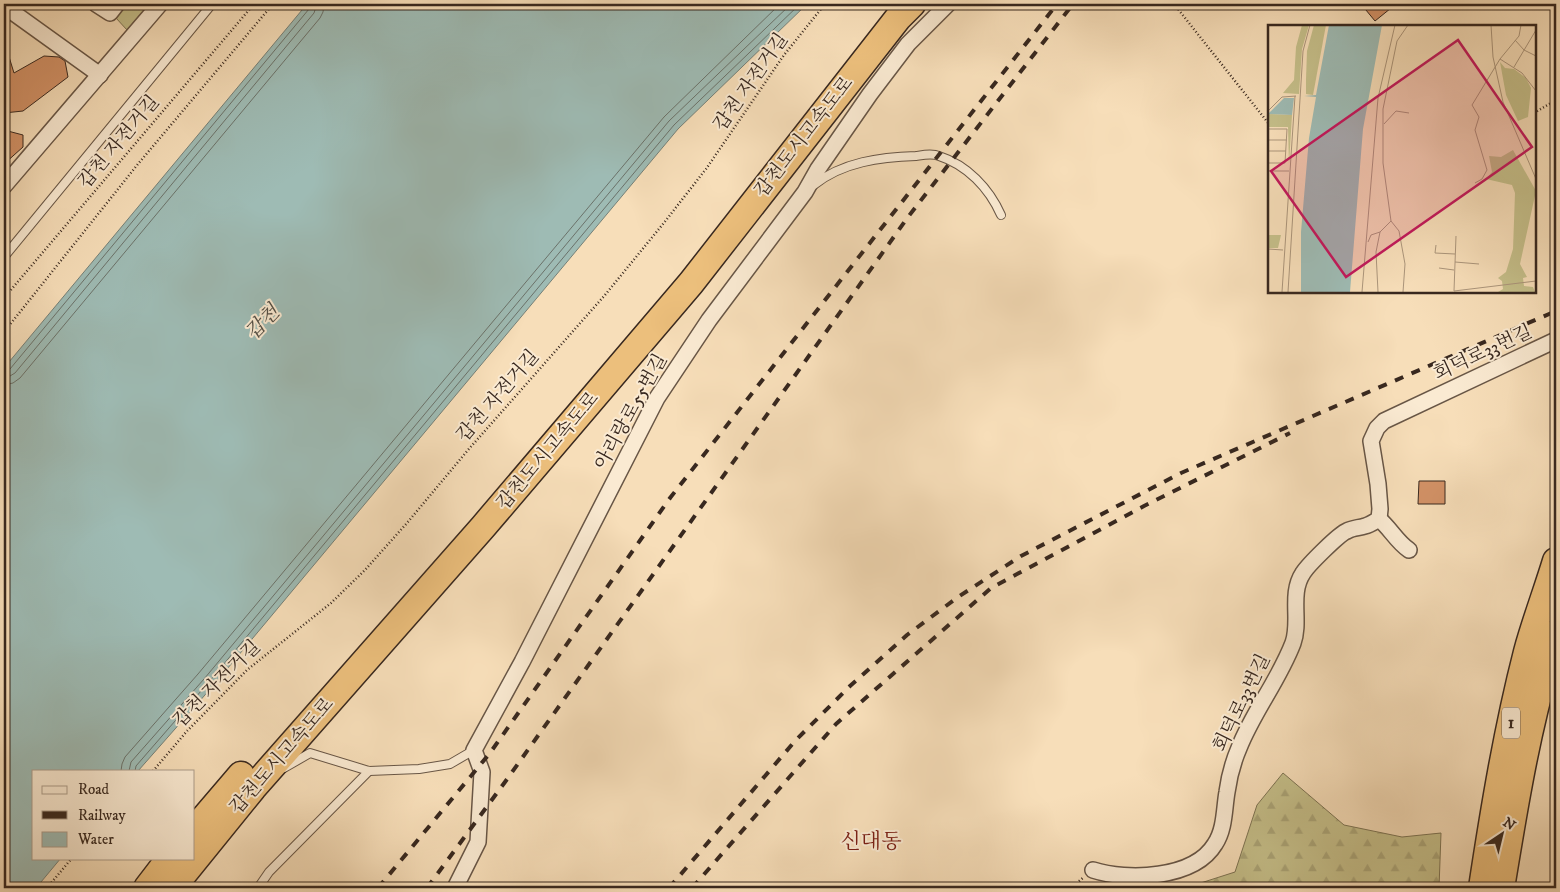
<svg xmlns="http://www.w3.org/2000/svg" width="1560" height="892" viewBox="0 0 1560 892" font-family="'IM FELL DW Pica','Noto Serif KR',serif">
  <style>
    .forest { fill: url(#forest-firs); stroke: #7e7454 }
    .park { fill: url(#park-tufts); stroke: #7e7454 }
    .water { fill: #9ebbb4; stroke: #758078 }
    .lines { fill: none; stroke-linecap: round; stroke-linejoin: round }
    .shore { stroke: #6b726a; stroke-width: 1 }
    .building { fill: #d39267; stroke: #38281f }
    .lane-casing { stroke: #685646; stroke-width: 10 }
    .street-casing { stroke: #685646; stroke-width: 18 }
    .highway-casing { stroke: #38281f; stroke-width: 29 }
    .path { stroke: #38281f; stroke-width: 2.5; stroke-dasharray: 1 2.5; stroke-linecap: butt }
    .lane { stroke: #faead2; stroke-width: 8 }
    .street { stroke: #faead2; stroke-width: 15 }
    .highway { stroke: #ecbf7c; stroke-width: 26 }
    .rail { stroke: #38281f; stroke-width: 4; stroke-dasharray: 9 9; stroke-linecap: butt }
    .labels { text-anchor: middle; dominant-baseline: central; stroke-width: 4; stroke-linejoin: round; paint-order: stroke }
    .shield { fill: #faead2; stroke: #726255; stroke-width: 1 }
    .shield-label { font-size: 18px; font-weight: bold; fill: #38281f }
    .street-label { font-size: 19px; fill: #38281f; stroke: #faead2 }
    .water-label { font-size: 20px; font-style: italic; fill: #524d44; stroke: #faead2 }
    .quarter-label { font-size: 21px; fill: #7a1f14; stroke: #faead2 }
    .inset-road { fill: none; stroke: #ab957b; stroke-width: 1 }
    .view { fill: #c2185b; fill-opacity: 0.15; stroke: #c2185b; stroke-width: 2.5 }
    .inset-edge { fill: none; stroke: #38281f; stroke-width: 2.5 }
  </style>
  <defs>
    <pattern id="forest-firs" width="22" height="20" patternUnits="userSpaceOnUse" patternTransform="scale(1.25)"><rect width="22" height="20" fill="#c5bf8a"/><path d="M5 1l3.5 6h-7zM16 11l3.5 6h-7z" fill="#aaa477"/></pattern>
    <pattern id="park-tufts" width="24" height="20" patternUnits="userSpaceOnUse" patternTransform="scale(1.25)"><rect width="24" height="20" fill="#c5bf8a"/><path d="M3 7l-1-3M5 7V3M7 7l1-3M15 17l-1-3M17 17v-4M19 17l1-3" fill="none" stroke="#aaa477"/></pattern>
  </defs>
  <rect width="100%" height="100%" fill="#f7deb9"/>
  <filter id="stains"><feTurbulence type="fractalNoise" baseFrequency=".004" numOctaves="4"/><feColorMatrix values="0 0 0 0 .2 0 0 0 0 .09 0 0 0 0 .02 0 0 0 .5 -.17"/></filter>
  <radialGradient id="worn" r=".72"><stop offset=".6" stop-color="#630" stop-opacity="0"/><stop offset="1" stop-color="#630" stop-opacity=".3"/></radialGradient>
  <polygon class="forest" points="1283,773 1344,825 1402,837 1441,833 1439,888 1185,888 1235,872 1257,805"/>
  <polygon class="park" points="126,4 149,4 127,30 116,18"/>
  <polygon class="water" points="307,4 807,4 678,129 212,687 138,771 34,771 34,858 61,858 36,888 4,888 4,368"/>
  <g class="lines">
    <g class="shore">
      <polyline points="4,371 10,369 309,9 310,4"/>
      <polyline points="4,377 10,376 15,373 314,13 317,4"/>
      <polyline points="4,385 13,383 20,378 320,18 323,12 324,4"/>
      <polyline points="121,771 122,764 125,757 198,674 664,117 780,4"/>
      <polyline points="129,771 131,762 204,679 669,121 791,4"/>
      <polyline points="135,771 136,766 208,683 674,125 800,4"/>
    </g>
  </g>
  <g class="building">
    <polygon points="1361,4 1396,4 1375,21"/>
    <polygon points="4,47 6,47 14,73 44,56 59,57 65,61 68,77 23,111 4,113"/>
    <polygon points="4,130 23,135 23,147 4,164"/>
    <polygon points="1419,481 1445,481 1445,504 1418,504"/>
  </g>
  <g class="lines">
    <defs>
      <g id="lane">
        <path d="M814,185C842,162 881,157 916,156C923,155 932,153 939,156C967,165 989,188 1001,215"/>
        <polyline points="4,257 212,4"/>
        <polyline points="284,768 310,753 369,771 419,769 450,764 474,750"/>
        <polyline points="258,888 269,872 369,771"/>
      </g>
      <g id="street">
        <polyline points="96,4 110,13 117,4"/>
        <polyline points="4,6 100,75"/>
        <polyline points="4,186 160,4"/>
        <path d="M1379,519C1390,528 1397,542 1409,550"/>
        <path d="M1093,870C1127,881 1194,879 1215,844C1225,829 1224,809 1227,792C1229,777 1233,762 1239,748C1253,712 1279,680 1293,643C1301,621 1289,594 1303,573C1308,565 1339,534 1347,531C1352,528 1359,528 1365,526C1370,525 1374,522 1379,519L1380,509L1378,484L1371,441L1377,428L1384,421L1556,340"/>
        <polyline points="455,888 478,842 482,772 474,750 522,662 657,398 709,320 805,192 818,169 870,94 908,44 948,4"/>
      </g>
      <g id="highway">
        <polyline points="194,830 241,775"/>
        <polyline points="147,888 170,858"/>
        <polyline points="172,888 253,788 483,527 691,283 898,18 912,4"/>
        <path d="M1482,888C1494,809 1507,730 1527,652C1535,622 1547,591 1556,561"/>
        <path d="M1501,888C1515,802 1529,716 1556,633"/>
      </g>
    </defs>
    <use href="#lane" class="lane-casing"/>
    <use href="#street" class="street-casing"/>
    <use href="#highway" class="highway-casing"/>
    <g class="path">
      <polyline points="1174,4 1269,124"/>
      <polyline points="1552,4 1556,9"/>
      <polyline points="1534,113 1556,100"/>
      <polyline points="4,298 254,4"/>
      <polyline points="4,332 138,164 273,4"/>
      <polyline points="153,771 187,731 247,670 331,603 365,570 407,523 468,450 605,295 663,224 706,169 784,55 825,4"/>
      <polyline points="818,884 827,888"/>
      <polyline points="47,888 72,858"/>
      <polyline points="1071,888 1084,877"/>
    </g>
    <use href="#lane" class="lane"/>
    <use href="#street" class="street"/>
    <use href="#highway" class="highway"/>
    <g class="rail">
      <polyline points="378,888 490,753 670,498 1057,4"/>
      <polyline points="427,888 505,782 908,217 1073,4"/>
      <polyline points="669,888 795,741 850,686 907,635 958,597 1021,556 1181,473 1556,311"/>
      <polyline points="692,888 836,724 991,588 1144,506 1290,433"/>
    </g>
  </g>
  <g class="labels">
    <rect class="shield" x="1502" y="707.5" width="18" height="31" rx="4"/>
    <g class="shield-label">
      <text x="1511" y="723">1</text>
    </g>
    <g class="street-label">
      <text transform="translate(751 82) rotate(-55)">갑천 자전거길</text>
      <text transform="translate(804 137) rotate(-52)">갑천도시고속도로</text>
      <text transform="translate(119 142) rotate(-50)">갑천 자전거길</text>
      <text transform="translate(1483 353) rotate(-25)">회덕로33번길</text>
      <text transform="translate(498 396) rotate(-49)">갑천 자전거길</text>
      <text transform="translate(631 412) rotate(-61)">아리랑로55번길</text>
      <text transform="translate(548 451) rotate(-50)">갑천도시고속도로</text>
      <text transform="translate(217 684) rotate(-45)">갑천 자전거길</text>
      <text transform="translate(1242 703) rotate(-64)">회덕로33번길</text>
      <text transform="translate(282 756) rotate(-49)">갑천도시고속도로</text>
    </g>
    <g class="water-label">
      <text transform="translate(263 323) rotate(-46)">갑천</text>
    </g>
    <g class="quarter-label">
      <text x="871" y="842">신대동</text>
    </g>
  </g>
  <g transform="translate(1268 25)">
    <rect width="268" height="268" fill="#f7deb9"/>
    <path d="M46,0H58L45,70L38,69V54L39,26Z" fill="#c5bf8a"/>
    <path d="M232,37L237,43L246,44L258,53L263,63L260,92L250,96L238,70ZM245,125L268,166L252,239L259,252L255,253L256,261L265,262L267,267H230L235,264L234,256L230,253L238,247L245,224L247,168L244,160L218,154L224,147L221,131L233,132Z" fill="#c5bf8a"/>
    <path d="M34,0H41L34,24L31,69L15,68L26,55L28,22ZM0,89L24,90L21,139L20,102H0ZM0,210H13L10,223H0Z" fill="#c5bf8a"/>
    <path d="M61,0H114L95,104L82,267H33V207L41,113L48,72L36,71L48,70ZM16,73H26L24,90L0,89Z" fill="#9ebbb4"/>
    <path class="inset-road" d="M223,0L225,32L235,77L268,154M247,15L256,25L268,31M232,34L254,48L268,66M246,42L268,5M0,86L14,72L28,71M116,99L128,86L141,88M0,104H19L17,138H0M0,115H19M0,126H18M0,146H21M207,158L214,154L219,145L207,105L211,92L204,80L232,34L251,11L253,0M188,211L186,266L268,256M100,217L103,210L112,207L123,196M168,220L167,228L187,229M0,224L15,225M187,237L211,239M171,243L186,245M14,267L27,71M20,267L35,26L42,0M94,267L110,73L127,0M110,267L108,227L112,207M135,267L137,239L131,206L123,196L115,138V84L129,16L140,0"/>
    <path class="view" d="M190,15L264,122L78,252L3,146Z"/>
    <rect width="268" height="268" class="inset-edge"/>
  </g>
  <rect width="1560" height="892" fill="none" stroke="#f7deb9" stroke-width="20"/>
  <rect x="5" y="5" width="1550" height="882" fill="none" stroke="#38281f" stroke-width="2.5"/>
  <rect x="10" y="10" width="1540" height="872" fill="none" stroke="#38281f"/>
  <rect x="32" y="770" width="162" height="90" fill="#faead2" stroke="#ac9c8a"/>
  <rect x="42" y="786" width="25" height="8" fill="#faead2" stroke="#ac9c8a"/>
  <text x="78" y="794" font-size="15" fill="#38281f">Road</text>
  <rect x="42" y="811" width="25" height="8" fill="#38281f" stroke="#ac9c8a"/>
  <text x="78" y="820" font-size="15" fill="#38281f">Railway</text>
  <rect x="42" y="832" width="25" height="15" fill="#9ebbb4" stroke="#ac9c8a"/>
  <text x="78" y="844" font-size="15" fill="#38281f">Water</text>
  <g transform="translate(1502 834) rotate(35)" stroke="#faead2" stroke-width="4" paint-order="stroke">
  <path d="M0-4L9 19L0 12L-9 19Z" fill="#38281f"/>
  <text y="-8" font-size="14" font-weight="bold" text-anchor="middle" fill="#38281f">N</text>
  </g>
  <rect width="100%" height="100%" filter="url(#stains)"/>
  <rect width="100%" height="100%" fill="url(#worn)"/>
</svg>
